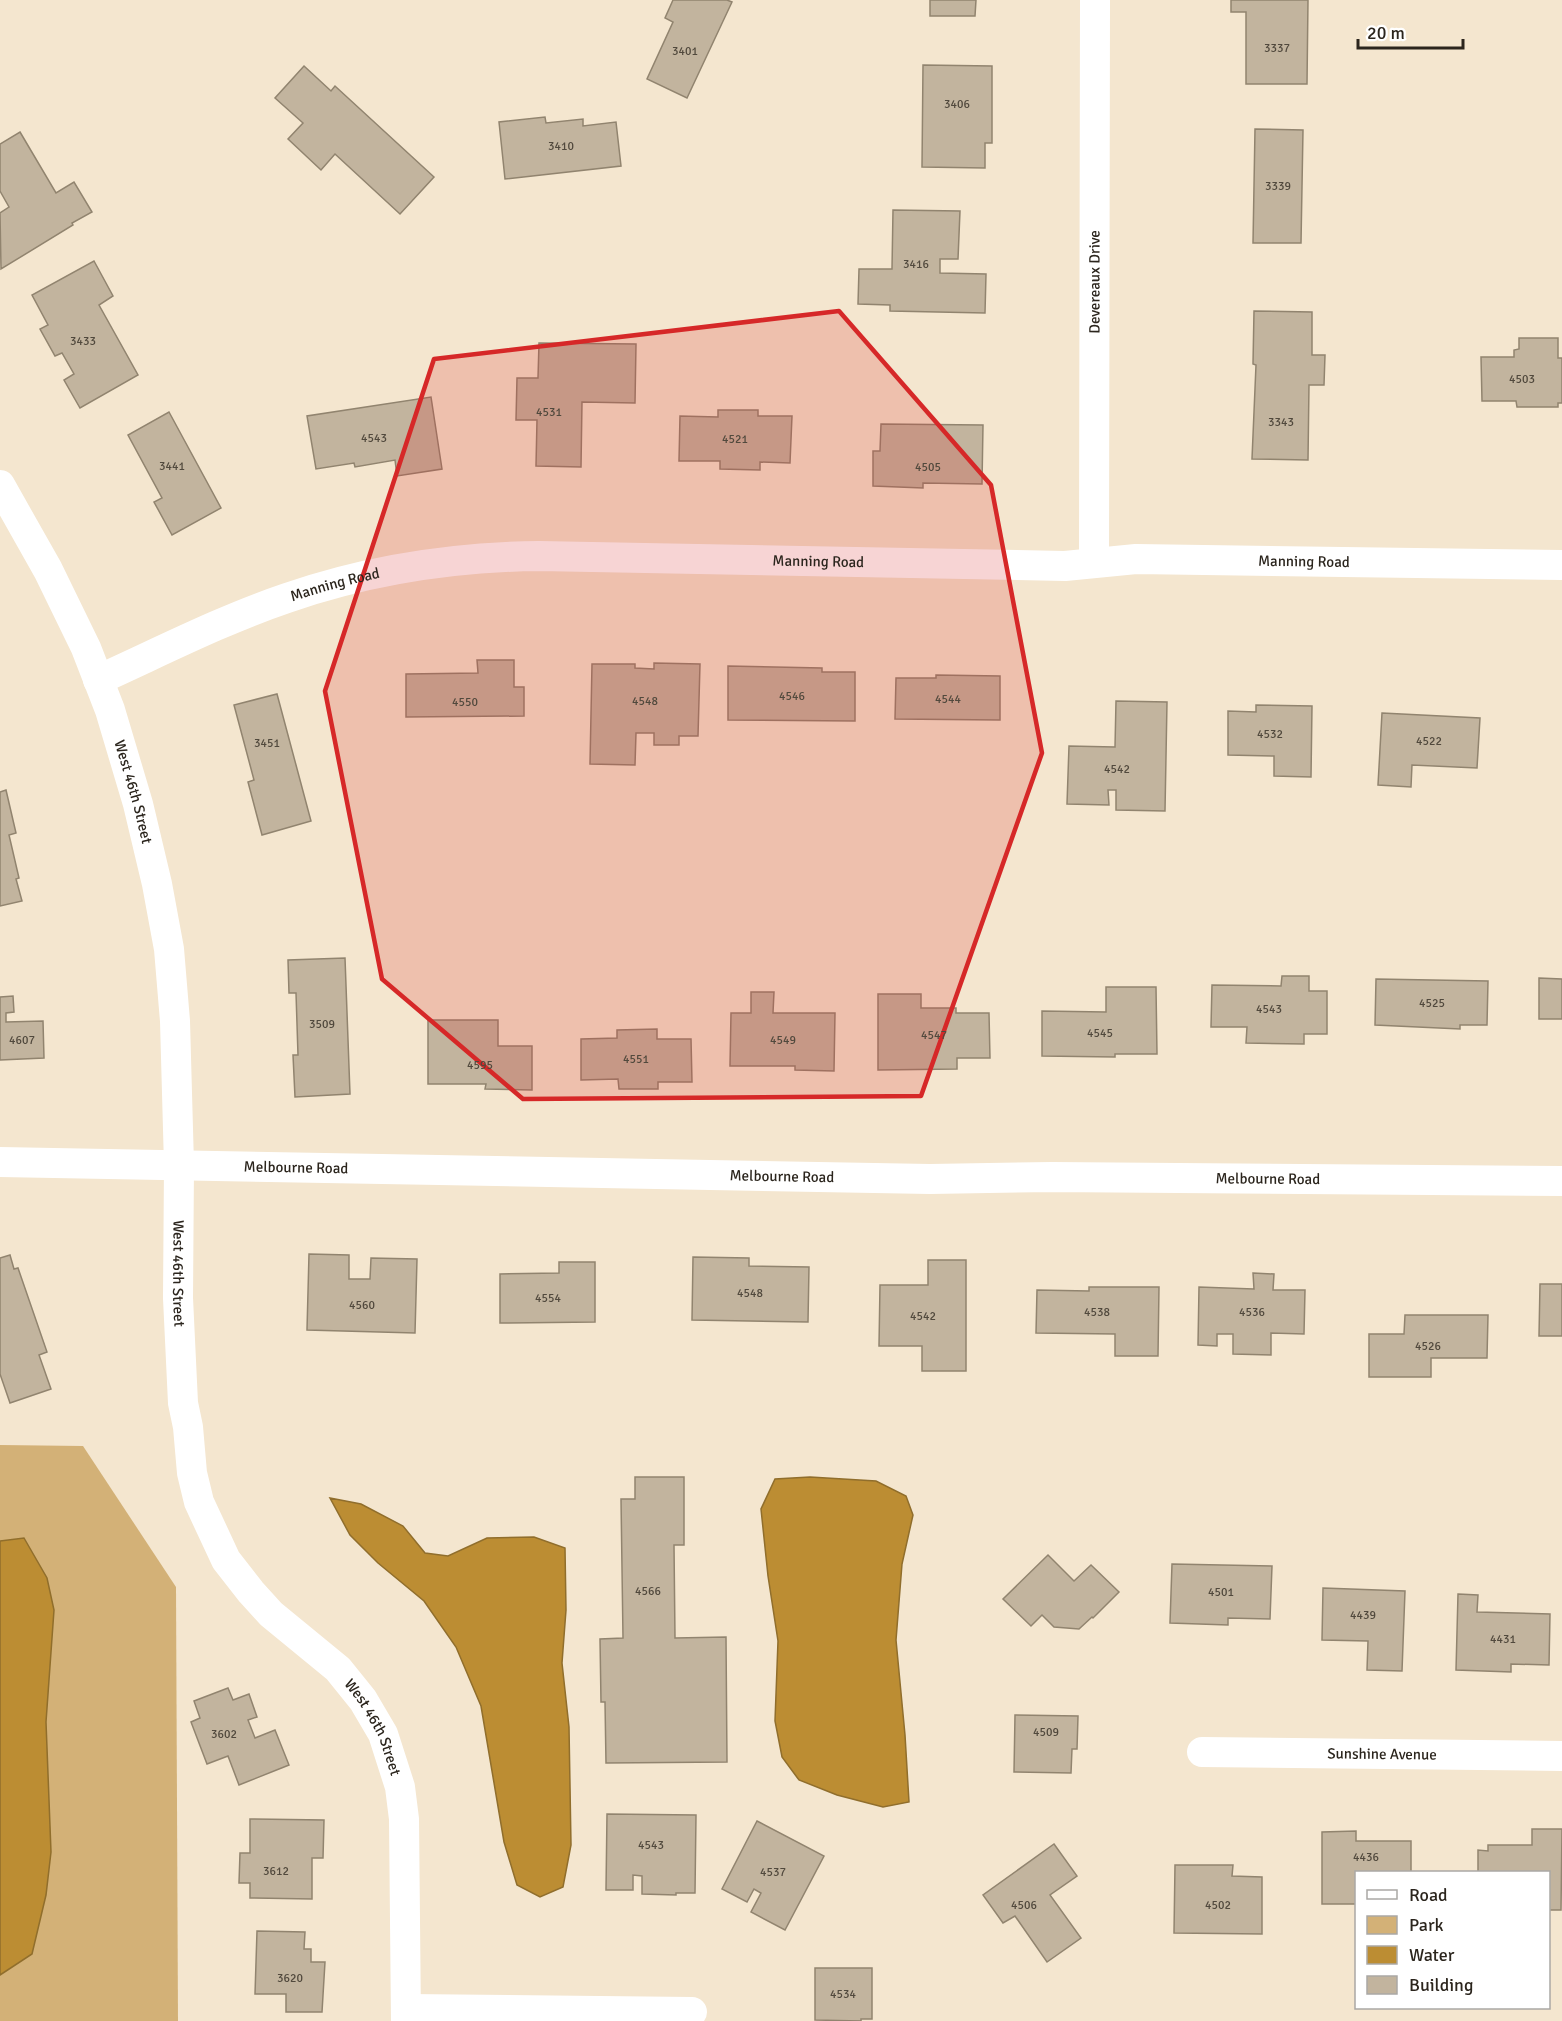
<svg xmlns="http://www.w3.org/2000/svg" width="1562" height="2021" viewBox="0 0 1562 2021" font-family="Signika,sans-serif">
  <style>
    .green { fill: #d3b177 }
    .water { fill: #bc8d33; stroke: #906e2c; stroke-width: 1.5 }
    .building { fill: #c2b49e; stroke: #91846f; stroke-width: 1.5 }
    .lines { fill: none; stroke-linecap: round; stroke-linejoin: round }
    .minor { stroke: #fff; stroke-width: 30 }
    .marked { fill: #d62828; fill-opacity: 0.2; stroke: #d62828; stroke-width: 4.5; stroke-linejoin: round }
    .labels { text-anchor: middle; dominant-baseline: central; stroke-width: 4.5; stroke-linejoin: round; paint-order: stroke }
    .number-label { font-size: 12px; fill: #51493d }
    .street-label { font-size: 15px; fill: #2b251d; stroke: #fff }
  </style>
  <rect width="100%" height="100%" fill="#f4e6cf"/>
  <polygon class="green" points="0,1445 83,1446 176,1587 178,2021 0,2021"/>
  <g class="water">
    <polygon points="810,1477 876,1481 906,1496 913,1515 902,1564 896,1640 905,1735 909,1802 883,1807 837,1795 799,1780 782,1757 775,1721 778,1641 768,1576 761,1509 775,1479"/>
    <polygon points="330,1498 361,1504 403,1526 425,1553 448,1556 487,1538 534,1537 565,1548 566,1610 562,1663 569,1727 571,1845 563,1887 540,1897 517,1885 504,1842 481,1706 456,1647 424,1601 378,1563 350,1535"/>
    <polygon points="24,1538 47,1578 54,1610 46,1722 51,1852 46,1895 32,1954 0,1975 0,1541"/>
  </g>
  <g class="building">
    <polygon points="673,0 727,0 732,2 687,98 647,79 673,22 665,18"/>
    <polygon points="930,0 976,0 975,16 930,16"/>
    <polygon points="1231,0 1308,0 1307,84 1246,84 1246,12 1231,12"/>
    <polygon points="923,65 992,66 992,143 985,143 985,168 922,167"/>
    <polygon points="304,66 331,91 335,86 434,177 400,214 335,154 321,170 288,139 303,123 275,98"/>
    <polygon points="545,117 546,123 583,119 583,126 616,122 621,166 505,179 499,122"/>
    <polygon points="1255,129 1303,130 1301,243 1253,243"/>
    <polygon points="20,132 56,193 74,182 92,212 72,223 73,225 1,269 0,213 9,207 0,191 0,144"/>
    <polygon points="893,210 960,211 958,259 940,259 940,273 986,274 985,313 890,311 890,305 858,304 859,269 892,269"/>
    <polygon points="94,261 113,296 99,305 138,375 80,408 64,380 74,374 62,353 55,356 40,329 48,325 32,295"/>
    <polygon points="1254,311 1312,312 1312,355 1325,355 1324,385 1309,385 1308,460 1252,459 1256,365 1253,364"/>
    <polygon points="1519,338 1558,338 1558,358 1562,358 1562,403 1558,403 1558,407 1517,407 1516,401 1482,401 1481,357 1514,357 1514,350 1519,349"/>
    <polygon points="539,343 636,344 635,403 582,402 581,467 536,466 537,420 516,420 517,378 538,378"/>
    <polygon points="431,397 442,469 397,476 395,460 355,467 354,463 316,469 307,416"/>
    <polygon points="718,410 758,410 758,416 792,416 790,463 760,462 760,470 720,469 720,461 679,461 680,416 718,417"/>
    <polygon points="169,412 221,508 172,535 154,502 162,498 128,435"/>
    <polygon points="881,424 983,425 982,484 923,483 923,488 873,486 873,451 880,451"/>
    <polygon points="477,660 514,660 514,687 524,687 524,716 406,717 406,674 478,673"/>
    <polygon points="654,663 700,664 698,736 679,736 679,745 654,745 654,733 636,733 635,765 590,764 592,664 635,664 635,668 654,669"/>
    <polygon points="728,666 822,668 822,672 855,672 855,721 728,720"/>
    <polygon points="936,675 1000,676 1000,720 895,719 896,678 936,678"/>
    <polygon points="277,694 311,821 262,835 248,782 254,780 234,705"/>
    <polygon points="1116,701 1167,702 1165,811 1116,810 1116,790 1108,790 1109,805 1067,804 1069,746 1115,747"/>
    <polygon points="1256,705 1312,706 1311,777 1274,776 1274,756 1228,755 1228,711 1256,712"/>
    <polygon points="1382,713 1480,718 1477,768 1412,765 1411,787 1378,785"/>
    <polygon points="6,790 16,833 9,835 19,878 16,879 22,901 0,906 0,792"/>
    <polygon points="345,958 350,1094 295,1097 293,1055 298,1055 296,993 289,993 288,960"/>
    <polygon points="1282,976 1309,976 1309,991 1327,991 1327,1034 1304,1034 1304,1044 1246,1043 1247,1027 1211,1027 1212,985 1281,986"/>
    <polygon points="1539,978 1562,979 1562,1019 1539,1019"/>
    <polygon points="1376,979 1488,981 1487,1025 1460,1025 1460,1029 1375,1025"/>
    <polygon points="1106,987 1156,987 1157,1054 1115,1054 1115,1057 1042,1056 1042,1011 1106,1012"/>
    <polygon points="751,992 774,992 773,1013 835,1013 834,1071 795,1070 795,1066 730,1066 731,1013 751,1013"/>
    <polygon points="878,994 921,994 921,1008 956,1008 956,1013 989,1013 990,1058 957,1058 957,1069 878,1070"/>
    <polygon points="13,996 14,1012 6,1013 6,1022 43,1021 44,1058 0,1060 0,997"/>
    <polygon points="428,1020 498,1020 498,1046 532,1046 532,1090 485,1089 486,1084 428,1084"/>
    <polygon points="657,1029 657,1039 691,1039 692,1082 658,1082 658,1089 619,1089 618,1079 581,1080 581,1039 617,1038 617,1030"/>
    <polygon points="309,1254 349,1255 349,1279 370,1279 371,1258 417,1259 415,1333 307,1330"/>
    <polygon points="10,1255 14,1269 18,1268 47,1352 39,1355 51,1389 10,1403 0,1374 0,1258"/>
    <polygon points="693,1257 749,1258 749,1266 809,1267 808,1322 692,1320"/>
    <polygon points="928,1260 966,1260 966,1371 922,1371 922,1346 879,1346 880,1285 928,1285"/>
    <polygon points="559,1262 595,1262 595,1322 500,1323 500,1274 559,1273"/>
    <polygon points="1253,1273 1274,1274 1273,1290 1305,1290 1304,1334 1271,1333 1271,1355 1233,1354 1233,1334 1217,1334 1217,1346 1198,1345 1199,1287 1254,1289"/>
    <polygon points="1540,1284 1562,1284 1562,1336 1539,1336"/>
    <polygon points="1089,1287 1159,1287 1158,1356 1115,1356 1115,1334 1036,1333 1037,1290 1089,1291"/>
    <polygon points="1405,1315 1488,1315 1487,1358 1431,1358 1431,1377 1369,1377 1369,1334 1404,1334"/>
    <polygon points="635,1477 684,1477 684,1545 674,1545 675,1638 726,1637 727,1762 606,1763 605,1702 601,1702 600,1639 623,1638 621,1499 635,1499"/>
    <polygon points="1048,1555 1074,1581 1091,1565 1119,1592 1093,1618 1092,1617 1079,1629 1054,1627 1042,1615 1031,1626 1003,1599"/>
    <polygon points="1172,1564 1272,1566 1270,1619 1228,1618 1228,1625 1170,1623"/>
    <polygon points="1323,1588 1405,1591 1402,1671 1367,1670 1368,1641 1322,1640"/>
    <polygon points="1458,1594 1478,1595 1477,1612 1550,1614 1549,1665 1511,1664 1511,1672 1456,1670"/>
    <polygon points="228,1688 233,1700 249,1694 257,1717 248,1720 255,1738 275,1730 289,1765 239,1785 228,1756 207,1764 191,1722 200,1718 194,1701"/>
    <polygon points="1015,1715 1078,1716 1077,1749 1072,1749 1071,1773 1014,1772"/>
    <polygon points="607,1814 696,1815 695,1893 676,1893 676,1895 642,1894 642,1876 633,1875 633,1890 606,1890"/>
    <polygon points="250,1819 324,1820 323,1858 312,1858 312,1899 250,1898 250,1883 239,1883 240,1853 250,1853"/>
    <polygon points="757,1821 824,1856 785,1930 751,1912 761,1893 754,1889 747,1902 722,1889"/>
    <polygon points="1532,1829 1562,1829 1561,1910 1548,1910 1548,1872 1478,1872 1478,1850 1488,1851 1488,1845 1532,1845"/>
    <polygon points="1356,1831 1356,1841 1411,1841 1411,1872 1356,1872 1356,1904 1322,1904 1322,1832"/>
    <polygon points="1054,1844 1077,1876 1050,1895 1081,1938 1047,1962 1015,1916 1003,1923 983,1895"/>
    <polygon points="1175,1865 1233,1865 1232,1876 1262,1877 1262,1934 1174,1933"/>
    <polygon points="257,1931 305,1932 304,1949 311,1949 311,1962 325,1962 322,2012 286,2012 286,1994 255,1994"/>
    <polygon points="815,1968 872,1968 872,2019 861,2019 861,2021 815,2020"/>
  </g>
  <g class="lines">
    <g class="minor">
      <path id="s1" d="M0,485L48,570L86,648L110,710L138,804L157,884L169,949L175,1021L179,1165L178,1298L183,1403L188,1427L192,1473L199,1502L226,1560L251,1592L271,1614L338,1669L363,1700L383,1734L400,1787L404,1819L406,2021"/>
      <path id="s2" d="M1094,562L1095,0"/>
      <path id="s3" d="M98,680C160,652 222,620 287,598C368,570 453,557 539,556L1065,566L1136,559L1562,565"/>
      <path id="s4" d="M0,1162L930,1179L1052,1177L1562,1181"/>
      <path id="s5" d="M1202,1752L1562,1756"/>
      <polyline points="406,2009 692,2012"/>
    </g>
  </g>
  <path class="marked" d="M839,311L991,485L1042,753L921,1096L523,1099L382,979L325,691L434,359Z"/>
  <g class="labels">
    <g class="number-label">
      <text x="1277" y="48">3337</text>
      <text x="685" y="51">3401</text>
      <text x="957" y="104">3406</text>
      <text x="561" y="146">3410</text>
      <text x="1278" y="186">3339</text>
      <text x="916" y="264">3416</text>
      <text x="83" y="341">3433</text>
      <text x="1522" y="379">4503</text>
      <text x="549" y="412">4531</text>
      <text x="1281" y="422">3343</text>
      <text x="374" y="438">4543</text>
      <text x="735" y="439">4521</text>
      <text x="172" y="466">3441</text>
      <text x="928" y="467">4505</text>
      <text x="792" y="696">4546</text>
      <text x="948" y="699">4544</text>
      <text x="645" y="701">4548</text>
      <text x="465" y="702">4550</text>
      <text x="1270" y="734">4532</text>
      <text x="1429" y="741">4522</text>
      <text x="267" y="743">3451</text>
      <text x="1117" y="769">4542</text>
      <text x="1432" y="1003">4525</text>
      <text x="1269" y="1009">4543</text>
      <text x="322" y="1024">3509</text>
      <text x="1100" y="1033">4545</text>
      <text x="934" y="1035">4547</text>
      <text x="22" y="1040">4607</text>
      <text x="783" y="1040">4549</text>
      <text x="636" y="1059">4551</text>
      <text x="480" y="1065">4595</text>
      <text x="750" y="1293">4548</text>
      <text x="548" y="1298">4554</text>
      <text x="362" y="1305">4560</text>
      <text x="1097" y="1312">4538</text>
      <text x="1252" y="1312">4536</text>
      <text x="923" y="1316">4542</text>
      <text x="1428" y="1346">4526</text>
      <text x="648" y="1591">4566</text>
      <text x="1221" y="1592">4501</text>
      <text x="1363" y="1615">4439</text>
      <text x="1503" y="1639">4431</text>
      <text x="1046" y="1732">4509</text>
      <text x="224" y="1734">3602</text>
      <text x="651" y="1845">4543</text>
      <text x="1366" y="1857">4436</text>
      <text x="276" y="1871">3612</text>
      <text x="773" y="1872">4537</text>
      <text x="1024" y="1905">4506</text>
      <text x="1218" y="1905">4502</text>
      <text x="290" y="1978">3620</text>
      <text x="843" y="1994">4534</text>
    </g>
    <g class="street-label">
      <text stroke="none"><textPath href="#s2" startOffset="280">Devereaux Drive</textPath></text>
      <text stroke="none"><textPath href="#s3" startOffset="742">Manning Road</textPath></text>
      <text stroke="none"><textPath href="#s3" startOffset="1228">Manning Road</textPath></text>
      <text stroke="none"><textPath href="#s3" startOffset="256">Manning Road</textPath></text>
      <text stroke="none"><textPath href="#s1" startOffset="336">West 46th Street</textPath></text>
      <text stroke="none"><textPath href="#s4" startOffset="296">Melbourne Road</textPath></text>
      <text stroke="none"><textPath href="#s4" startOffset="782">Melbourne Road</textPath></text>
      <text stroke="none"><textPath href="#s4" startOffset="1268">Melbourne Road</textPath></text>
      <text stroke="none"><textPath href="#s1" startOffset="822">West 46th Street</textPath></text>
      <text stroke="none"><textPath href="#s1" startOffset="1342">West 46th Street</textPath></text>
      <text stroke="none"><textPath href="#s5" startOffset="180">Sunshine Avenue</textPath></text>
    </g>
  </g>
  <rect x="1355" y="1871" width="195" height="138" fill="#ffffff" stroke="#aaa8a5" stroke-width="1.5"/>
  <rect x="1367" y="1890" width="30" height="9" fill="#ffffff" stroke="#aaa8a5" stroke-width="1.5"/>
  <text x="1409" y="1901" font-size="18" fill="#2b251d">Road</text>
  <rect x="1367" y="1916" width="30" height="18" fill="#d3b177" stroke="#aaa8a5" stroke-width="1.5"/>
  <text x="1409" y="1931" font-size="18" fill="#2b251d">Park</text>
  <rect x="1367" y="1946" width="30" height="18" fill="#bc8d33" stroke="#aaa8a5" stroke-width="1.5"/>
  <text x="1409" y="1961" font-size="18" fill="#2b251d">Water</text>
  <rect x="1367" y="1976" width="30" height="18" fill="#c2b49e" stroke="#aaa8a5" stroke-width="1.5"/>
  <text x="1409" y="1991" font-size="18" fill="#2b251d">Building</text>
  <path d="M1358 39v9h105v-9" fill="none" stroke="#2b251d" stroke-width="3"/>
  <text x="1367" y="39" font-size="18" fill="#2b251d" stroke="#ffffff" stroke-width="4.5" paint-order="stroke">20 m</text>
</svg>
